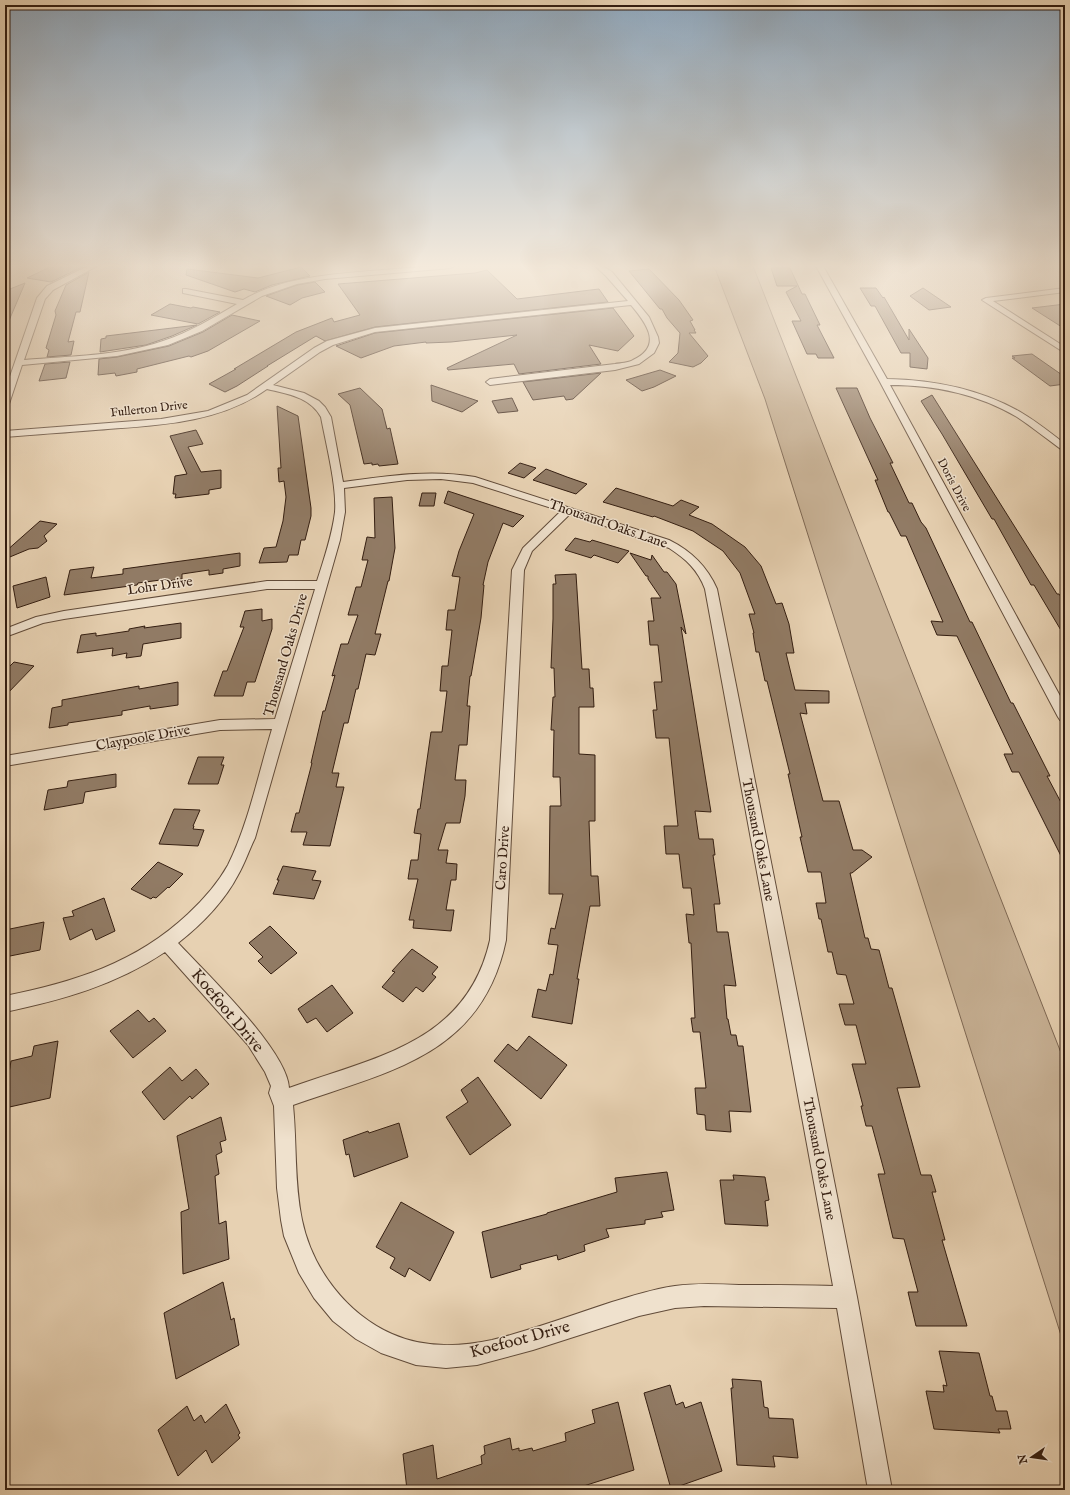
<svg xmlns="http://www.w3.org/2000/svg" width="1070" height="1495" viewBox="0 0 1070 1495" font-family="'IM FELL English',serif">
  <style>
    .green { fill: #c9b397; stroke: #7e6854 }
    .building { fill: #917b65; stroke: #341e11 }
    .lines { fill: none; stroke-linecap: round; stroke-linejoin: round }
    .minor-casing { stroke: #614b39; stroke-width: 2 }
    .minor { fill: #efe1cd; fill-rule: evenodd }
    .labels { text-anchor: middle; dominant-baseline: central; stroke-width: 3; stroke-linejoin: round; paint-order: stroke }
    .far-street-label { font-size: 12px; fill: #341e11; stroke: #efe1cd }
    .street-label { font-size: 14px; fill: #341e11; stroke: #efe1cd }
    .near-street-label { font-size: 17px; fill: #341e11; stroke: #efe1cd }
  </style>
  <rect width="100%" height="100%" fill="#e7d1b2"/>
  <filter id="stains"><feTurbulence type="fractalNoise" baseFrequency=".005" numOctaves="4"/><feColorMatrix values="0 0 0 0 .2 0 0 0 0 .09 0 0 0 0 .02 0 0 0 .5 -.17"/></filter>
  <radialGradient id="worn" r=".72"><stop offset=".6" stop-color="#630" stop-opacity="0"/><stop offset="1" stop-color="#630" stop-opacity=".3"/></radialGradient>
  <polygon class="green" points="712,266 753,266 1065,1063 1065,1348 765,399 716,271"/>
  <g class="building">
    <polygon points="52,266 84,266 51,282 27,278"/>
    <polygon points="301,267 310,276 272,285 255,292 244,289 235,292 186,275 187,269 258,278"/>
    <polygon points="771,268 790,268 802,294 805,294 820,325 817,325 834,358 818,358 816,354 807,354 792,321 801,321 786,292 797,286 777,286"/>
    <polygon points="649,269 679,300 693,320 690,321 695,330 694,330 696,333 689,333 708,356 701,363 693,367 669,362 678,353 680,333 667,318 662,309 660,309 629,271"/>
    <polygon points="487,270 517,299 599,289 608,302 375,327 325,341 316,336 267,366 268,366 237,386 225,392 209,384 236,369 234,369 296,332 332,318 334,322 360,315 338,284 475,273"/>
    <polygon points="89,272 80,312 76,312 68,342 74,341 71,355 47,357 49,350 46,348 56,315 55,311 66,285"/>
    <polygon points="315,282 325,292 302,298 290,305 266,296 297,285"/>
    <polygon points="25,283 5,330 5,291"/>
    <polygon points="860,288 876,288 883,298 884,297 909,340 909,329 928,358 927,369 910,367 910,353 901,353 875,306 871,306"/>
    <polygon points="923,288 951,307 929,310 910,296"/>
    <polygon points="170,304 191,308 193,307 220,312 198,324 151,315"/>
    <polygon points="1065,304 1065,329 1032,308"/>
    <polygon points="613,308 634,336 618,351 589,345 601,364 519,374 514,364 448,370 447,368 517,335 451,342 426,343 426,342 394,346 361,358 336,346 375,333"/>
    <polygon points="232,315 260,321 208,351 191,357 189,356 137,369 137,372 116,376 115,373 98,375 99,359 117,357 169,346 203,332"/>
    <polygon points="197,325 172,336 146,345 100,352 101,339 106,338 106,336"/>
    <polygon points="1032,354 1065,377 1065,384 1050,386 1012,358 1015,358 1012,356"/>
    <polygon points="70,362 66,378 39,381 45,364"/>
    <polygon points="660,370 676,376 654,387 642,391 626,380"/>
    <polygon points="601,373 573,399 566,400 564,396 533,400 523,382"/>
    <polygon points="431,385 478,401 462,412 432,401"/>
    <polygon points="360,388 382,409 387,429 390,428 398,464 379,466 378,464 372,465 372,463 364,464 350,405 338,394"/>
    <polygon points="836,388 857,388 870,418 893,463 890,463 909,503 912,503 921,522 926,528 970,622 972,622 1011,703 1013,703 1050,776 1047,776 1065,810 1065,864 1019,772 1012,772 1004,754 1013,754 957,636 937,635 931,621 943,622 906,536 901,536 889,512 888,512 875,480 878,480"/>
    <polygon points="932,395 1057,594 1059,594 1065,603 1065,637 1034,585 1031,585 994,519 992,519 942,434 921,401"/>
    <polygon points="512,398 518,411 498,413 492,401"/>
    <polygon points="277,406 298,416 311,508 311,516 305,540 301,540 298,555 289,555 287,562 259,563 264,548 276,547 283,521 286,497 284,481 279,482 278,468 281,468"/>
    <polygon points="196,430 203,444 188,447 201,472 221,470 221,488 209,490 209,494 175,498 176,494 173,494 175,476 187,474 170,436"/>
    <polygon points="520,463 536,468 524,478 508,473"/>
    <polygon points="546,469 567,477 587,484 576,494 533,480"/>
    <polygon points="616,488 673,506 681,500 699,507 689,515 712,524 745,547 761,566 776,604 782,603 789,624 794,653 786,653 795,690 829,691 829,703 805,703 807,714 800,713 823,801 839,801 853,850 862,850 872,857 852,873 850,873 865,938 868,938 871,949 879,950 889,988 892,988 920,1087 897,1088 921,1175 931,1175 936,1192 932,1192 945,1240 942,1240 967,1326 916,1326 908,1292 918,1292 904,1239 893,1238 878,1174 885,1174 872,1126 866,1126 861,1106 863,1106 852,1064 866,1064 856,1025 845,1025 839,1004 854,1004 846,975 837,974 832,952 828,952 821,919 819,919 816,903 826,903 821,872 808,872 800,837 802,837 788,774 790,774 767,681 765,681 759,652 756,652 753,633 754,633 749,614 755,614 740,573 723,551 693,531 654,516 653,517 603,502"/>
    <polygon points="448,491 524,516 513,527 503,523 488,562 483,585 484,585 481,618 471,676 470,676 467,706 470,706 467,745 459,745 455,780 466,780 465,796 460,823 446,823 438,850 448,850 446,863 457,864 456,880 451,880 446,910 454,910 451,931 413,928 414,920 409,920 418,879 408,879 411,860 418,860 421,834 414,833 418,809 420,809 431,732 442,732 447,691 440,691 442,666 448,666 452,630 446,630 448,610 455,610 460,577 452,576 459,551 474,514 444,503"/>
    <polygon points="422,493 436,493 434,506 419,506"/>
    <polygon points="392,497 395,548 389,581 388,581 375,634 381,634 375,655 366,654 358,689 356,689 348,723 344,723 332,773 339,773 336,787 344,787 330,846 303,845 307,832 291,832 296,813 299,813 312,763 311,763 323,711 325,711 335,675 332,676 341,644 348,644 358,615 348,615 356,587 361,587 368,560 362,560 367,537 375,538 374,498"/>
    <polygon points="40,521 57,524 44,536 47,541 38,548 29,549 5,559 5,552"/>
    <polygon points="575,538 590,542 592,540 629,551 618,563 594,555 591,558 565,550"/>
    <polygon points="240,553 240,566 223,569 223,573 209,575 209,570 182,574 182,579 168,581 168,579 138,583 137,585 64,595 70,570 94,567 91,578 123,574 123,569"/>
    <polygon points="630,553 651,560 652,555 664,572 667,572 676,584 686,634 681,627 711,812 695,811 699,839 713,839 715,855 713,855 720,904 714,904 717,932 728,932 736,986 724,985 727,1019 728,1019 731,1035 736,1035 738,1046 743,1046 751,1112 729,1111 731,1132 706,1130 705,1115 697,1114 695,1088 706,1088 700,1032 693,1032 691,1018 695,1018 691,943 689,943 686,914 694,915 691,888 683,888 679,854 666,854 664,826 678,826 669,738 656,738 653,710 657,710 654,682 662,682 658,645 650,645 648,621 654,621 651,598 661,598 648,579 648,576 646,576"/>
    <polygon points="576,574 582,669 589,669 590,688 593,688 594,707 579,707 579,754 595,755 595,821 589,821 591,876 598,876 600,906 590,906 577,979 579,979 572,1024 532,1017 538,989 546,991 550,974 553,975 558,945 548,944 551,928 555,929 563,894 549,894 550,806 561,806 560,777 553,777 554,730 551,730 553,697 555,697 554,668 551,668 553,619 553,584 556,584 555,575"/>
    <polygon points="46,577 50,597 17,608 13,586"/>
    <polygon points="262,609 262,621 272,619 272,629 255,682 247,682 243,696 214,696 223,671 227,671 244,627 240,627 245,611"/>
    <polygon points="181,623 181,638 143,644 141,656 126,658 127,653 112,656 113,648 77,653 81,635 96,633 96,636 129,631 129,629 145,626 144,628"/>
    <polygon points="14,662 34,666 5,696 5,671"/>
    <polygon points="178,682 178,705 150,709 150,706 122,711 122,715 68,723 68,725 49,728 52,708 62,706 62,700 139,686 139,689"/>
    <polygon points="198,757 224,757 221,765 224,765 218,784 188,784"/>
    <polygon points="116,774 116,787 85,792 83,803 44,810 48,790 67,787 68,781"/>
    <polygon points="174,809 200,810 193,826 194,826 193,829 204,830 198,846 159,844"/>
    <polygon points="158,862 183,874 169,888 168,887 156,898 153,897 151,899 131,889"/>
    <polygon points="283,866 316,871 312,880 321,881 314,899 273,894 279,880 277,880"/>
    <polygon points="104,898 115,931 96,940 92,929 70,940 63,918 74,916 72,911"/>
    <polygon points="44,922 40,950 5,957 5,930"/>
    <polygon points="270,926 297,953 271,974 258,961 263,957 249,943"/>
    <polygon points="412,949 438,967 432,974 436,977 423,992 416,987 403,1002 382,987 395,972 392,971"/>
    <polygon points="332,985 353,1013 327,1032 316,1018 307,1023 298,1009"/>
    <polygon points="138,1010 149,1022 154,1018 166,1031 133,1058 110,1031"/>
    <polygon points="529,1036 567,1065 541,1099 494,1061 508,1044 517,1051"/>
    <polygon points="58,1041 50,1098 5,1108 5,1098 11,1061 32,1056 34,1046"/>
    <polygon points="170,1067 182,1081 196,1069 209,1084 192,1099 190,1096 164,1120 142,1092"/>
    <polygon points="478,1077 511,1125 470,1155 446,1117 468,1102 461,1090"/>
    <polygon points="221,1117 226,1140 220,1142 222,1152 216,1155 219,1174 215,1176 219,1224 226,1221 229,1259 183,1274 181,1212 189,1209 177,1136"/>
    <polygon points="399,1123 408,1157 354,1177 349,1154 346,1155 343,1140 368,1131 369,1133"/>
    <polygon points="667,1172 674,1210 661,1212 663,1217 645,1220 645,1224 606,1229 609,1237 584,1245 585,1251 558,1260 557,1255 520,1265 521,1269 491,1278 482,1232 547,1214 547,1213 617,1192 615,1178"/>
    <polygon points="733,1175 765,1177 769,1200 765,1201 768,1226 725,1224 720,1180 734,1180"/>
    <polygon points="401,1202 454,1232 430,1281 409,1268 405,1277 390,1268 395,1258 376,1247"/>
    <polygon points="223,1282 231,1320 234,1318 239,1345 176,1379 164,1313"/>
    <polygon points="939,1351 979,1353 990,1396 992,1396 996,1411 1007,1411 1011,1429 998,1429 1000,1433 934,1429 926,1391 944,1392 943,1385 947,1386"/>
    <polygon points="732,1379 761,1381 764,1407 768,1408 769,1418 793,1419 798,1458 773,1456 775,1467 737,1465 731,1388 733,1388"/>
    <polygon points="670,1385 676,1405 683,1402 685,1408 701,1402 722,1471 671,1489 644,1393"/>
    <polygon points="618,1402 634,1470 571,1490 407,1490 403,1454 433,1445 437,1479 482,1464 481,1456 485,1454 484,1446 510,1438 512,1450 519,1448 519,1451 532,1448 533,1451 566,1441 565,1433 595,1423 592,1410"/>
    <polygon points="226,1404 240,1433 238,1435 240,1438 212,1463 206,1450 178,1476 158,1430 187,1406 194,1421 201,1415 205,1423"/>
  </g>
  <g class="lines">
    <defs>
      <g id="minor">
        <path d="M88,266H97L53,290L45,299L24,360C70,356 119,356 163,341C190,332 213,318 237,304L183,293V289H186L243,300C281,278 326,275 369,271C398,269 426,266 454,266L451,268L325,279L297,284L262,296L202,331L168,345L117,356L22,365L9,404L5,407V391L37,298L47,286Z"/>
        <path d="M595,266H603L612,272L649,317L658,337L659,343L654,353L639,364L615,370L490,385L486,382L490,379L615,364C621,363 628,363 633,360C663,346 647,324 631,305L375,332L333,345L320,352L273,385L304,393L319,401L325,407L331,417L343,482C387,476 430,469 475,477L669,540C691,551 707,566 717,589L857,1297L892,1490H868L837,1308L704,1306L675,1308L639,1316L533,1350L477,1365L446,1368L416,1365L381,1353L356,1339L333,1321L314,1298L299,1273L284,1236L281,1220L277,1188L274,1106L269,1093L271,1086L265,1072L248,1045L165,952C116,985 62,1000 5,1012V996C74,982 136,963 188,914C203,900 218,883 228,865C248,825 259,772 272,729L220,730L5,766V756L220,720L275,719L315,589H267L64,619L43,623L5,637V629L36,617L64,611L267,581H317C324,559 332,536 335,512C337,486 326,444 321,417C310,397 288,394 267,389C221,422 163,425 108,429C74,432 39,434 5,437V431L161,419L208,411L247,395L314,348L327,341L375,328L628,301L606,276ZM441,479L473,483L561,511L523,548L512,570L490,940C467,1043 375,1057 289,1088C287,1050 205,972 178,943C202,924 224,902 238,875C245,863 249,850 255,838L340,540L345,512L344,488L407,480ZM570,514L669,548C686,559 698,570 705,589L833,1286C802,1285 771,1285 739,1285C718,1284 696,1283 675,1286C653,1289 632,1296 612,1302C572,1315 532,1330 492,1340C460,1347 423,1348 392,1334C347,1314 312,1269 302,1220C294,1182 297,1144 293,1105C389,1071 482,1056 506,940L524,570L532,551Z"/>
        <path d="M816,266H823L887,379C934,380 981,389 1022,413C1037,422 1051,433 1065,444V451L1062,450C1047,439 1032,427 1017,417C978,394 935,385 890,385L1065,705V722L1060,720L1058,717L880,382Z"/>
        <polygon points="1065,288 1065,292 993,301 1065,347 1065,353 982,300 986,298"/>
      </g>
    </defs>
    <use href="#minor" class="minor-casing"/>
    <use href="#minor" class="minor"/>
  </g>
  <linearGradient id="sky" x2="0" y2="1"><stop stop-color="#8fa7bc"/><stop offset="0.56" stop-color="#f4eadc"/><stop offset="1" stop-color="#f4eadc" stop-opacity="0"/></linearGradient>
  <rect width="1070" height="475" fill="url(#sky)"/>
  <g class="labels">
    <g class="far-street-label">
      <text transform="translate(149 409) rotate(-6)">Fullerton Drive</text>
      <text transform="translate(954 485) rotate(62)">Doris Drive</text>
    </g>
    <g class="street-label">
      <text transform="translate(608 524) rotate(19)">Thousand Oaks Lane</text>
      <text transform="translate(160 586) rotate(-8)">Lohr Drive</text>
      <text transform="translate(286 655) rotate(-74)">Thousand Oaks Drive</text>
      <text transform="translate(143 738) rotate(-10)">Claypoole Drive</text>
      <text transform="translate(758 840) rotate(79)">Thousand Oaks Lane</text>
      <text transform="translate(503 858) rotate(-86)">Caro Drive</text>
      <text transform="translate(819 1159) rotate(79)">Thousand Oaks Lane</text>
    </g>
    <g class="near-street-label">
      <text transform="translate(227 1011) rotate(50)">Koefoot Drive</text>
      <text transform="translate(520 1340) rotate(-15)">Koefoot Drive</text>
    </g>
  </g>
  <rect width="1070" height="1495" fill="none" stroke="#e7d1b2" stroke-width="20"/>
  <rect x="6" y="6" width="1058" height="1483" fill="none" stroke="#341e11" stroke-width="2"/>
  <rect x="10" y="10" width="1050" height="1475" fill="none" stroke="#341e11"/>
  <g transform="translate(1032 1457) rotate(257)" stroke="#efe1cd" stroke-width="3" paint-order="stroke">
  <path d="M0-3L7 15L0 10L-7 15Z" fill="#341e11"/>
  <text y="-6" font-size="11" font-weight="bold" text-anchor="middle" fill="#341e11">N</text>
  </g>
  <rect width="100%" height="100%" filter="url(#stains)"/>
  <rect width="100%" height="100%" fill="url(#worn)"/>
</svg>
